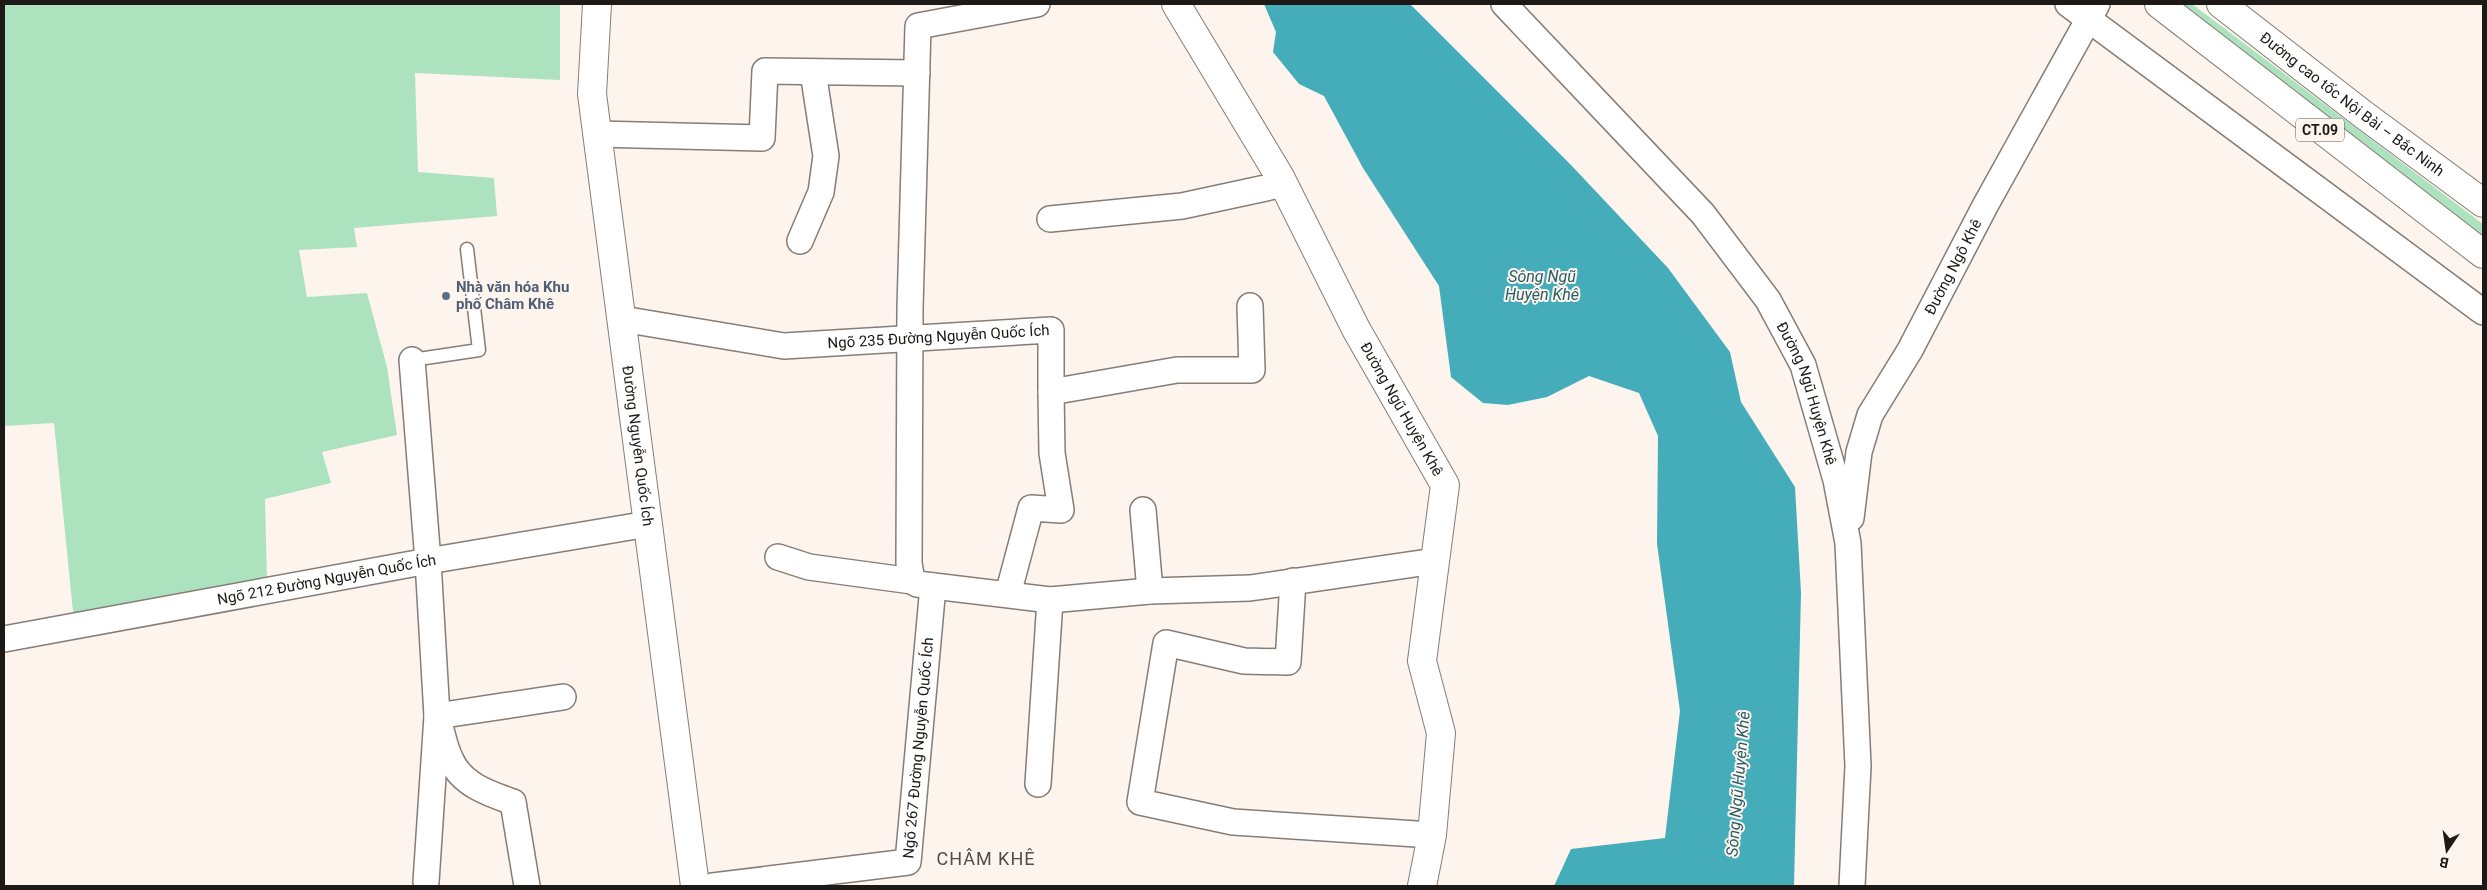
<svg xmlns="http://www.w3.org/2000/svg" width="2487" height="890" viewBox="0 0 2487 890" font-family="Roboto,sans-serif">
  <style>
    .green { fill: #ade2bf }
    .water { fill: #45acb9 }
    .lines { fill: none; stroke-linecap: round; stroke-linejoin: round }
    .service-casing { stroke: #857d76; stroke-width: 15 }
    .minor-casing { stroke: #857d76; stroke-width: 28 }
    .tertiary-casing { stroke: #857d76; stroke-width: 30 }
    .motorway-casing { stroke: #857d76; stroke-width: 30 }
    .service { stroke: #fff; stroke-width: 12 }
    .minor { stroke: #fff; stroke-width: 25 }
    .tertiary { stroke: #fff; stroke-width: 28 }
    .motorway { stroke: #fff; stroke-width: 28 }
    .service-dot { fill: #5c6f8a; stroke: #fdf4ed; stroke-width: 2 }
    .labels { text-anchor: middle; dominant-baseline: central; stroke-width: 4; stroke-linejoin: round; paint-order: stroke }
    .shield { fill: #fdf4ed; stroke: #605b57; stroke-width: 1 }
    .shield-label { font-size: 14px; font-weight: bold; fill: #1c1917 }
    .street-label { font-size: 15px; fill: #1c1917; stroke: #fdf4ed }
    .service-label { font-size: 15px; font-weight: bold; fill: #4e5e75; stroke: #fdf4ed; text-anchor: start }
    .water-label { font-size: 16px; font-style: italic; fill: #265e66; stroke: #fdf4ed }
    .quarter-label { font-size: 18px; letter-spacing: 1px; fill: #544d47; stroke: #fdf4ed }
  </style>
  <rect width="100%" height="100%" fill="#fdf4ed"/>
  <g class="green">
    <polygon points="4,4 560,4 560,80 415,73 418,172 494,178 497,216 354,228 357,247 299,250 307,297 367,293 387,367 397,435 322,452 331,483 265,499 267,584 74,621 54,423 4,426"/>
    <polygon points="2176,4 2192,4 2483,224 2483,237"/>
  </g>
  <polygon class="water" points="1264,4 1410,4 1571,165 1668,268 1730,352 1741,402 1795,487 1801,593 1794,886 1554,886 1571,849 1665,838 1680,711 1657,544 1658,436 1639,393 1589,376 1547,397 1508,405 1483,403 1451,377 1439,286 1363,168 1324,96 1299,84 1273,52 1276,32"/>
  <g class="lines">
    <defs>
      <polyline id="service" points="412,360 479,350 467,249"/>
      <g id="minor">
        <polyline points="1037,4 918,26 910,308 909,563 912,581 917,584 1050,600 1150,591 1250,588 1435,561"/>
        <path id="s1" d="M1504,4L1703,214L1768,300L1803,365L1836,480L1848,543L1858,766L1852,886"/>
        <polyline points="2068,4 2483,312"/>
        <polyline points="597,134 762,138 765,71 917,73"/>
        <polyline points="1050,219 1182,206 1284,184"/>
        <polyline points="800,241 821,192 826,156 813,72"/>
        <path id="s2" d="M622,319L784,346L1051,330V392L1177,370H1252L1250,306"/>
        <polyline points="412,360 428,561 437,716 426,882"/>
        <polyline points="1143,510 1150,591"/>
        <path id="s3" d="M1851,518L1859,452L1870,415L1910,350L1985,206L2097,4"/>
        <polyline points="778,557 809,567 912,581"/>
        <polyline points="1293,581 1288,662 1244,661 1166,643 1140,802 1233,822 1432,835"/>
        <polyline points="1008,594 1031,508 1061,510 1052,453 1051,392"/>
        <path id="s4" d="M4,639L428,561L648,524"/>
        <polyline points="1038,784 1050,600"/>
        <path d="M527,886L513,802C490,794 462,785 451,760C444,747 442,730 437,716L563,697"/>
        <path id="s5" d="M713,886L908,862L933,586"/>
      </g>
      <g id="tertiary">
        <path id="s6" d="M597,4L592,94L695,886"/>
        <path id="s7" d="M1176,4L1280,177L1356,329L1445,485L1422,661L1441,733L1432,835L1422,886"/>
      </g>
      <g id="motorway">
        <polyline points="2159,4 2483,254"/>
        <path id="s8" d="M2221,4L2364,115L2483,203"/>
      </g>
    </defs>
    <use href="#service" class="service-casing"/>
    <use href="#minor" class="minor-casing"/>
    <use href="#tertiary" class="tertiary-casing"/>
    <use href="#motorway" class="motorway-casing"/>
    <use href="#service" class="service"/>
    <use href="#minor" class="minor"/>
    <use href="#tertiary" class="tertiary"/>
    <use href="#motorway" class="motorway"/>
  </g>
  <circle class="service-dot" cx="446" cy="296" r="5"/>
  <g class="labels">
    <rect class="shield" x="2296" y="118.5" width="48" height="23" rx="4"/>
    <g class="shield-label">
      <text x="2320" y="130">CT.09</text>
    </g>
    <g class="street-label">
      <text stroke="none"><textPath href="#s8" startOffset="165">Đường cao tốc Nội Bài – Bắc Ninh</textPath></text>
      <text stroke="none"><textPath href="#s3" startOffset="275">Đường Ngô Khê</textPath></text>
      <text stroke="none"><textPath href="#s2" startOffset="319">Ngõ 235 Đường Nguyễn Quốc Ích</textPath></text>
      <text stroke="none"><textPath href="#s1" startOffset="499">Đường Ngũ Huyện Khê</textPath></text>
      <text stroke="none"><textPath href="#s7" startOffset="464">Đường Ngũ Huyện Khê</textPath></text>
      <text stroke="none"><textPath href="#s6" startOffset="445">Đường Nguyễn Quốc Ích</textPath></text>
      <text stroke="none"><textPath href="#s4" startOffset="328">Ngõ 212 Đường Nguyễn Quốc Ích</textPath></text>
      <text stroke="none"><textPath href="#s5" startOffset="311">Ngõ 267 Đường Nguyễn Quốc Ích</textPath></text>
    </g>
    <g class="service-label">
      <text x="456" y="287">Nhà văn hóa Khu<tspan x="456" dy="17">phố Châm Khê</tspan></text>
    </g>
    <g class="water-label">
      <text x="1542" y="276">Sông Ngũ<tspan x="1542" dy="18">Huyện Khê</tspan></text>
      <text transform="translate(1738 784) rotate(-85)">Sông Ngũ Huyện Khê</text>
    </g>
    <g class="quarter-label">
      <text x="986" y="858">CHÂM KHÊ</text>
    </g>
  </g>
  <rect width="2487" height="890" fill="none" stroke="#1c1917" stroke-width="10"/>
  <g transform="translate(2447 850) rotate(193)" stroke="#fdf4ed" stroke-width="4" paint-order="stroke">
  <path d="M0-4L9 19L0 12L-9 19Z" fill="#1c1917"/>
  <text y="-8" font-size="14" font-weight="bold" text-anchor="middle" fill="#1c1917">B</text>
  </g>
</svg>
